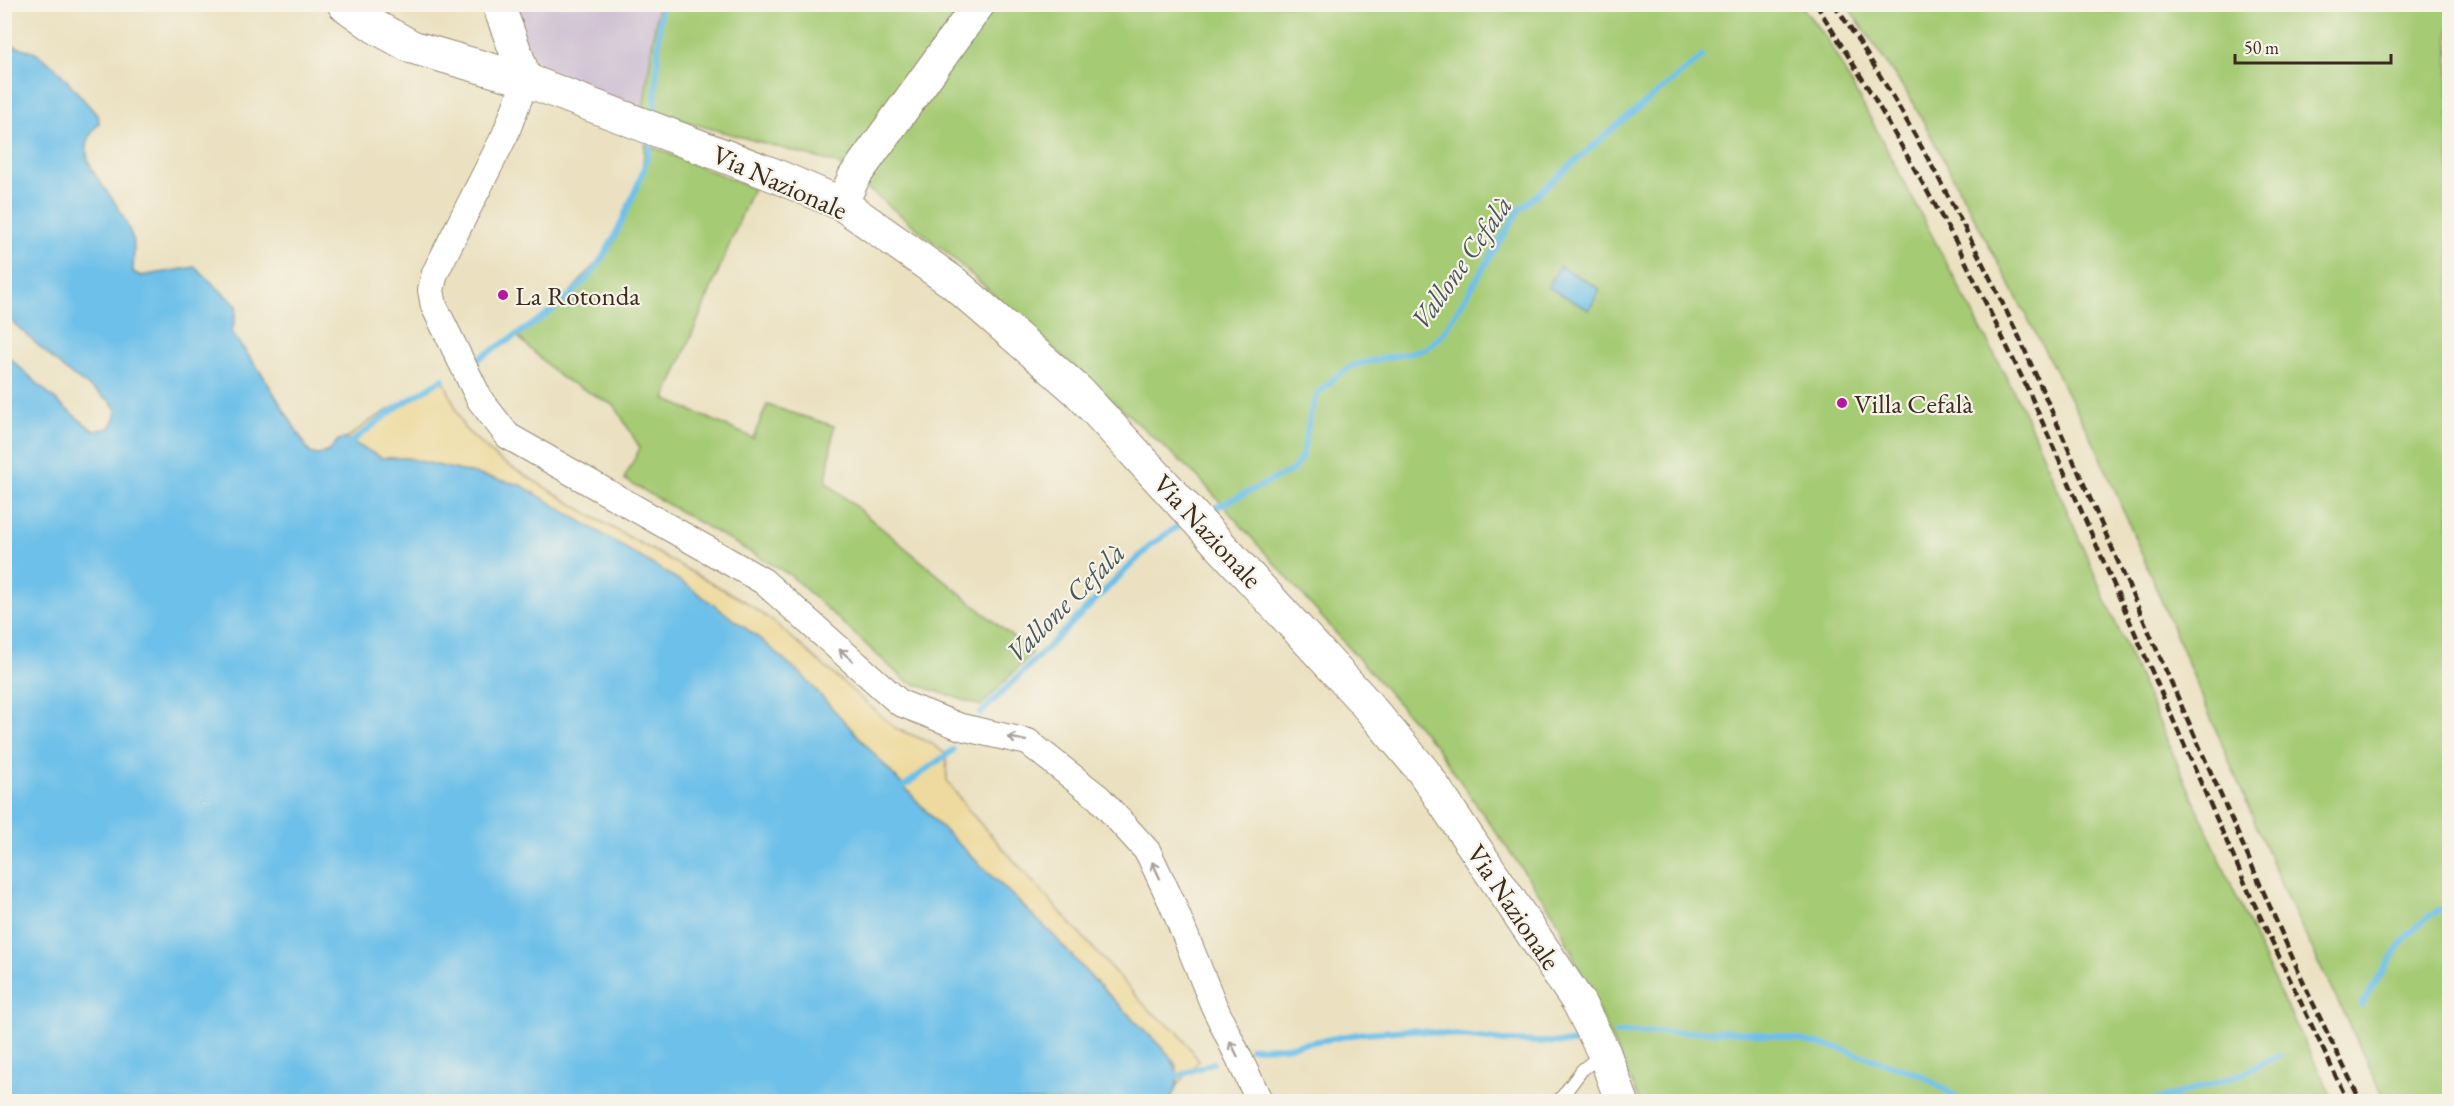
<svg xmlns="http://www.w3.org/2000/svg" width="2454" height="1106" viewBox="0 0 2454 1106" font-family="'EB Garamond',serif">
  <style>
    .industrial { fill: #cdbed2 }
    .green { fill: #a6cb75; stroke: #707a4a; stroke-width: 1.5 }
    .sand { fill: #eeda9e; stroke: #94825e; stroke-width: 1.5 }
    .water { fill: #6dc0e9; stroke: #547584; stroke-width: 1.5 }
    .lines { fill: none; stroke-linecap: round; stroke-linejoin: round }
    .stream { stroke: #6dc0e9; stroke-width: 6 }
    .service-casing { stroke: #938670; stroke-width: 14 }
    .minor-casing { stroke: #938670; stroke-width: 28 }
    .tertiary-casing { stroke: #938670; stroke-width: 34 }
    .secondary-casing { stroke: #938670; stroke-width: 35 }
    .service { stroke: #fff; stroke-width: 12 }
    .minor { stroke: #fff; stroke-width: 26 }
    .tertiary { stroke: #fff; stroke-width: 32 }
    .secondary { stroke: #fff; stroke-width: 33 }
    .rail { stroke: #3b2a1e; stroke-width: 4.5; stroke-dasharray: 9 4.5; stroke-linecap: butt }
    .oneway { stroke: #a79f9a }
    .poi-dot { fill: #b5179e; stroke: #f7f3e8; stroke-width: 2 }
    .labels { text-anchor: middle; dominant-baseline: central; stroke-width: 4.5; stroke-linejoin: round; paint-order: stroke }
    .street-label { font-size: 27px; fill: #3b2a1e; stroke: #f7f3e8 }
    .poi-label { font-size: 27px; fill: #3b2a1e; stroke: #f7f3e8; text-anchor: start }
    .water-label { font-size: 28px; font-style: italic; fill: #4a575b; stroke: #f7f3e8 }
  </style>
  <rect width="100%" height="100%" fill="#f7f3e8"/>
  <filter id="ink" filterUnits="userSpaceOnUse"><feTurbulence type="fractalNoise" baseFrequency=".0167" numOctaves="2"/><feDisplacementMap in="SourceGraphic" scale="12" xChannelSelector="R" yChannelSelector="G"/><feConvolveMatrix kernelMatrix="1 2 1 2 8 2 1 2 1" color-interpolation-filters="sRGB"/></filter>
  <filter id="wash" filterUnits="userSpaceOnUse"><feTurbulence type="fractalNoise" baseFrequency=".008" numOctaves="4" result="noise"/><feDisplacementMap in="SourceGraphic" scale="24" xChannelSelector="R" yChannelSelector="G"/><feGaussianBlur stdDeviation="1.35" result="paint"/><feColorMatrix in="noise" values="0 0 0 0 0 0 0 0 0 0 0 0 0 0 0 0 0 1.4 0 .05"/><feComposite in="paint" operator="in"/></filter>
  <g filter="url(#wash)">
    <rect width="100%" height="100%" fill="#ebe1c1"/>
    <polygon class="industrial" points="513,5 658,5 643,110 547,77 521,39"/>
    <g class="green">
      <polygon points="658,5 1801,5 1828,41 1874,125 2024,411 2135,668 2274,981 2334,1101 1640,1101 1555,916 1434,744 1198,477 946,252 836,163 643,110"/>
      <polygon points="1847,5 2449,5 2449,1101 2386,1101 2283,889 2100,455 1913,102"/>
      <polygon points="645,144 753,188 665,399 753,438 767,405 834,426 826,482 1032,653 981,706 906,681 790,575 624,479 640,448 615,406 560,377 517,336 553,311 614,243 641,180"/>
    </g>
    <polygon class="sand" points="443,378 464,428 498,459 600,521 744,601 775,623 895,728 929,742 946,754 947,781 970,812 1149,1010 1177,1031 1199,1061 1178,1084 1176,1065 1168,1054 1090,976 1053,935 939,825 801,674 755,635 674,577 613,543 521,485 407,458 382,458 346,439 370,421"/>
    <g class="water">
      <path d="M5,43L34,52L55,67L98,116L99,123C68,155 103,182 119,209C124,218 129,229 133,239C135,244 133,264 133,272L141,276L195,267L237,306L232,333L264,377L310,453L318,455L329,451L338,440L346,439L382,458H407L521,485L687,585L755,635L801,674L939,825L1053,935L1090,976L1168,1054C1180,1071 1181,1084 1169,1101H5V354L60,404L94,431L110,428L116,417V409L110,401L66,371L5,315Z"/>
      <polygon points="1560,266 1600,289 1589,310 1548,287"/>
    </g>
    <g class="lines">
      <g class="stream">
        <polyline points="654,118 661,4"/>
        <path d="M476,360C516,336 573,302 599,263C611,245 621,224 629,205C639,182 647,165 651,140"/>
        <polyline points="351,442 396,408 443,379"/>
        <polyline points="1209,511 1293,470 1302,456 1311,412 1318,393 1337,376 1354,365 1426,349 1443,334 1519,210 1616,126 1702,57"/>
        <polyline points="981,713 1152,544 1181,524"/>
        <polyline points="904,786 953,750"/>
        <path d="M2361,1005C2390,964 2401,927 2450,904"/>
        <polyline points="1616,1033 1733,1031 1780,1036 1838,1048 1919,1074 1965,1102"/>
        <polyline points="1251,1048 1285,1047 1364,1033 1412,1030 1504,1041 1574,1043"/>
        <polyline points="1178,1076 1213,1063"/>
        <polyline points="2149,1102 2232,1078 2280,1055"/>
      </g>
    </g>
  </g>
  <g filter="url(#ink)">
    <g class="lines">
      <defs>
        <polyline id="service" points="1558,1102 1582,1070 1603,1053"/>
        <polyline id="minor" points="526,80 505,135 435,273 431,290 434,306 480,400 508,436 763,581 900,703 961,727 1028,742 1099,798 1148,852 1172,903 1214,1006 1260,1102"/>
        <g id="tertiary">
          <polyline points="498,4 526,80"/>
          <polyline points="842,204 854,177 979,4"/>
        </g>
        <polyline id="secondary" points="344,4 376,27 412,47 526,80 774,175 842,204 954,283 1078,391 1361,698 1423,771 1579,1003 1604,1053 1622,1102"/>
      </defs>
      <use href="#service" class="service-casing"/>
      <use href="#minor" class="minor-casing"/>
      <use href="#tertiary" class="tertiary-casing"/>
      <use href="#secondary" class="secondary-casing"/>
      <use href="#service" class="service"/>
      <use href="#minor" class="minor"/>
      <use href="#tertiary" class="tertiary"/>
      <use href="#secondary" class="secondary"/>
      <g class="rail">
        <polyline points="1816,4 1873,96 1956,242 2030,394 2251,897 2348,1102"/>
        <path d="M1834,4C1906,110 1963,222 2019,337L2308,993L2361,1102"/>
      </g>
    </g>
    <defs><path id="oneway-shaft" d="M-6 0H5M1.5-3L5.5 0L1.5 3" fill="none" stroke-width="1.6" stroke-linecap="round" stroke-linejoin="round" transform="scale(1.5)"/></defs>
    <g class="oneway">
      <use href="#oneway-shaft" transform="translate(846 655) rotate(-139)"/>
      <use href="#oneway-shaft" transform="translate(1017 739) rotate(-168)"/>
      <use href="#oneway-shaft" transform="translate(1156 870) rotate(-115)"/>
      <use href="#oneway-shaft" transform="translate(1234 1049) rotate(-116)"/>
    </g>
  </g>
  <g class="poi-dot">
    <circle cx="503" cy="295" r="6"/>
    <circle cx="1842" cy="403" r="6"/>
  </g>
  <g class="labels">
    <g class="street-label">
      <text transform="translate(780 182) rotate(24)">Via Nazionale</text>
      <text transform="translate(1208 531) rotate(47)">Via Nazionale</text>
      <text transform="translate(1514 907) rotate(56)">Via Nazionale</text>
    </g>
    <g class="poi-label">
      <text x="515" y="295">La Rotonda</text>
      <text x="1854" y="403">Villa Cefalà</text>
    </g>
    <g class="water-label">
      <text transform="translate(1461 262) rotate(-55)">Vallone Cefalà</text>
      <text transform="translate(1065 602) rotate(-45)">Vallone Cefalà</text>
    </g>
  </g>
  <rect width="2454" height="1106" fill="none" stroke="#f7f3e8" stroke-width="24"/>
  <path d="M2235 54v9h156v-9" fill="none" stroke="#3b2a1e" stroke-width="3"/>
  <text x="2244" y="54" font-size="18" fill="#3b2a1e" stroke="#f7f3e8" stroke-width="4.5" paint-order="stroke">50 m</text>
</svg>
